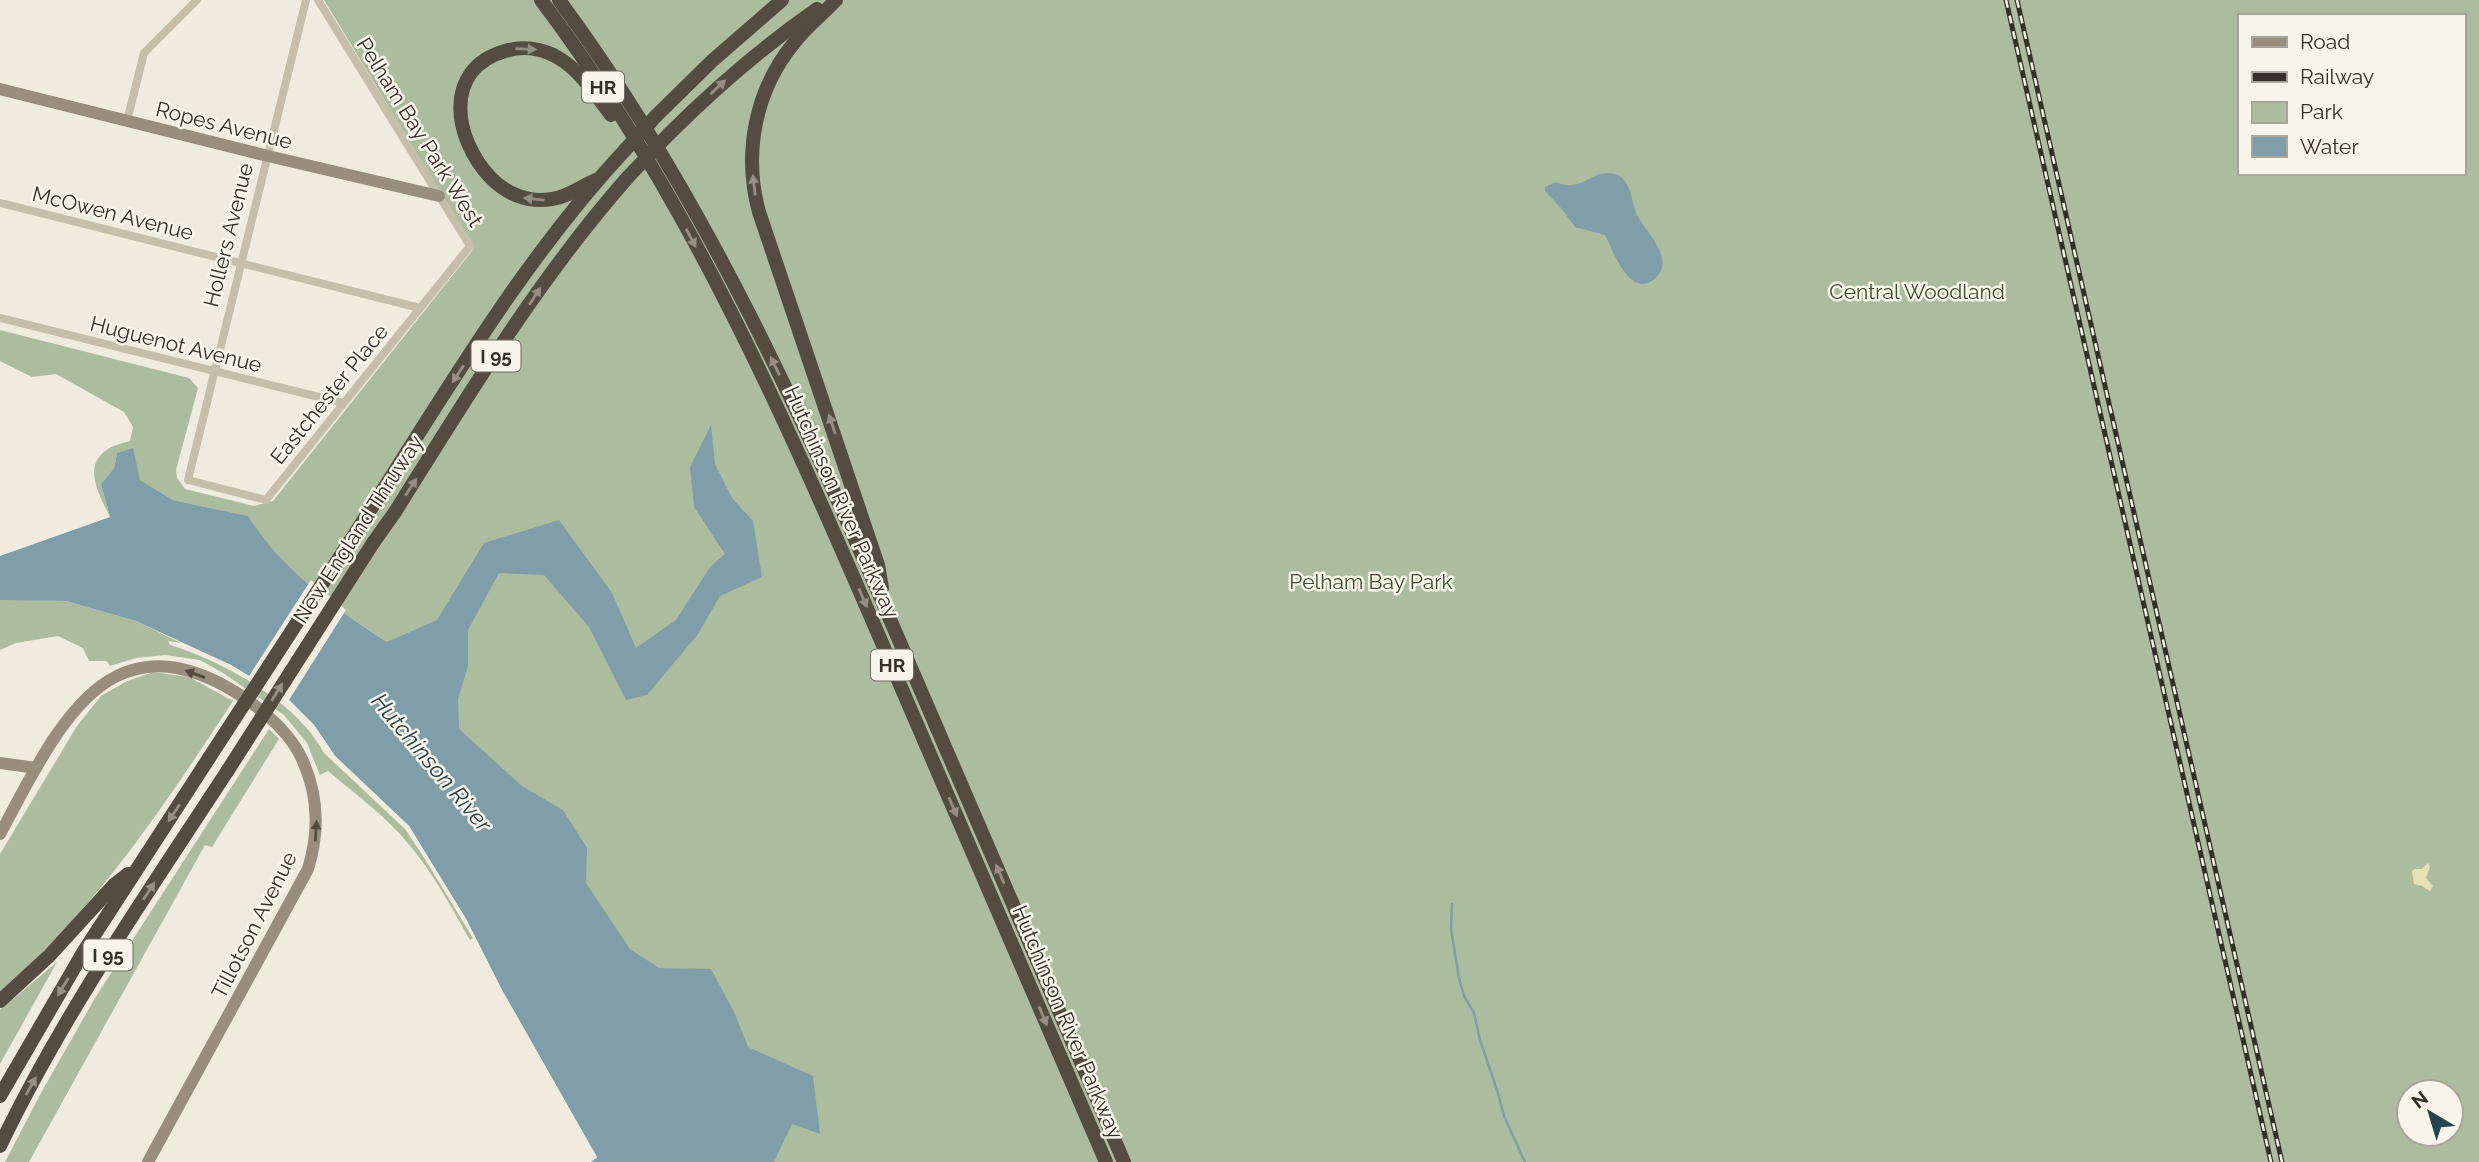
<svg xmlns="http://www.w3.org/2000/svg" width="2479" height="1162" viewBox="0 0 2479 1162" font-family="Raleway,sans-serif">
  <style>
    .green { fill: #acbc9f; fill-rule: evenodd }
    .sand { fill: #e7e1b8 }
    .water { fill: #809ea9 }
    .pier { fill: #efebde }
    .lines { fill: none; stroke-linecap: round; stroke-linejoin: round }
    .stream { stroke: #809ea9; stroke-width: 2.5 }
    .street { stroke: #c6bdab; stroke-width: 8 }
    .secondary { stroke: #998d7d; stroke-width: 12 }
    .highway { stroke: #544b41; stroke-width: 14 }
    .rail-casing { stroke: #352f29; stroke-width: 5 }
    .rail { stroke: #f7f4e9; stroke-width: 2.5; stroke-dasharray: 8; stroke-linecap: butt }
    .highway-bridge { stroke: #544b41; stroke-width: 14 }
    .oneway { fill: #958f84 }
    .oneway2 { fill: #534b42 }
    .labels { text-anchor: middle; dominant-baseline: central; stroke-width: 5; stroke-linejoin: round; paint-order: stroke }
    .shield { fill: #f7f4e9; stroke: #6f6a63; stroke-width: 2 }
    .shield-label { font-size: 19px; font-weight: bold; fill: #352f29 }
    .street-label { font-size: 21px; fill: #352f29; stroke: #f7f4e9 }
    .park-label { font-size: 21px; fill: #3d5030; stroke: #f7f4e9 }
    .water-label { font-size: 23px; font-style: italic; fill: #244451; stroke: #f7f4e9 }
  </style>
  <rect width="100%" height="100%" fill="#efebde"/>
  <g class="green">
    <path d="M324,0H2479V1162H716L387,642C337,610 279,566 247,516L173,500L140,480L117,453L114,468L101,484L110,517C100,496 81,466 108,449C114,445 123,443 130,441L133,427L124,412L56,374L32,377L0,361V330L189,378L198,388L176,470L177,478L185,489L254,506L273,501L472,251L473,246ZM2239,16H2463V173H2239ZM2409,1092H2451V1134H2409Z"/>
    <path d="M2,599L66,601L136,621L181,643L168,641L170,645C223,661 298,703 324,753L405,829L445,889L473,938L470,940C448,901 426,860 394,828C374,807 350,790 328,771L320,775L307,743L284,715L223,673L200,660L165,655L136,658L110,666L107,661H89L83,648L58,636L16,643L0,650V600Z"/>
    <path d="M153,672L189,677L233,701C165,805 95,910 0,992V854L77,726L101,696L127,681Z"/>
    <polygon points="269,729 279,739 212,847 205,845 29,1162 5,1162 41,1093 95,998"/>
    <polygon points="57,962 0,1064 0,1010"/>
  </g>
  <polygon class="sand" points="2428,863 2430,867 2426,878 2433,886 2430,891 2422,886 2414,884 2412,871 2415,869 2422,869"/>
  <g class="water">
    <path d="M1599,174C1609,173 1618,172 1624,180C1632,189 1632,204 1637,215C1644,229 1666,249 1662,267C1661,273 1654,281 1648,283C1626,290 1613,250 1605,235L1575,227L1561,208L1545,191V187L1556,182C1573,190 1585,181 1599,174Z"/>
    <path d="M711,425L715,464L732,498L753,521L762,577L720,596L698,634L647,695L626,700L589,627L544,575L499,573L468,630V666L458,699L459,729L522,786L563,810L587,848L586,883L630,949L659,968L711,969L735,1014L748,1047L813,1076L820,1134L792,1124L774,1162H591L597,1157L502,990L466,919L409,826L335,756L314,725L290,701L231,665L136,621L66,601L0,600V556L110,517L101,484L114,468L117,453L133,448L140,480L173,500L248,516C279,566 337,610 387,642L437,620L484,543L559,520L612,593L636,648L676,620L710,567L725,554L694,507L690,467Z"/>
  </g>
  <polygon class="pier" points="311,580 346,610 289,700 314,725 335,756 409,826 466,919 502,990 597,1158 594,1159 473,938 406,828 333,759 312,727 288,703 229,668 170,642 181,643 231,665 249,676"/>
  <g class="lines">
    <polyline class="stream" points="1452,904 1451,929 1459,978 1464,996 1474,1013 1480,1040 1498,1093 1504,1116 1525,1162"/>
    <g class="street">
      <polyline points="306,0 188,480 266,500 470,246 318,0"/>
      <polyline points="127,121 144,53 197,0"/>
      <polyline points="0,203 420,308"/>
      <polyline points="0,318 343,403"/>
    </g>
    <g class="secondary">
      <polyline points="0,89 268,156 439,196"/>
      <polyline points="0,763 36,768"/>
      <path d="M0,834C27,785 64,703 115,677C134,667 157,664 177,668C220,676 280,716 300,755C319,793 320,830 308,869L148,1162"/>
    </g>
    <g class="highway">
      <path d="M541,0C686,192 784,416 879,636C955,811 1030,987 1106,1162"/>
      <path d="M559,0C707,200 807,427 905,654C977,824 1051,993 1124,1162"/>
      <path d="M836,0C822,15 806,27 794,43C755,90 743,154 759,212L878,565L882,588"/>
      <polyline points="656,116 712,61 782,0"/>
      <path d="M669,134C715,88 764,46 817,9"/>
      <path d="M596,180C581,186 568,197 552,199C528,203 506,194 490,177C454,139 442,69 505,51C522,46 541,48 557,57C579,69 596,95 611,115"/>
      <path d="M356,532C440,402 519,264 625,150"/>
      <path d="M373,543L395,512C467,397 538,279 628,177"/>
      <polyline points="0,1001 49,956 114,885 128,874"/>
      <polyline points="0,1096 84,951 209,758"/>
      <path d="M0,1146C63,1014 148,893 228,770"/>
    </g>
    <defs>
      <g id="rail">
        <polyline points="2006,0 2271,1162"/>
        <polyline points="2017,0 2282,1162"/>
      </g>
    </defs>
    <use href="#rail" class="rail-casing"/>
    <use href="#rail" class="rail"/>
    <g class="highway-bridge">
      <polyline points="625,150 656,116"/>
      <polyline points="628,177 669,134"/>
      <polyline points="209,758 356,532"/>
      <polyline points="228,770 373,543"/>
    </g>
  </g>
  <defs><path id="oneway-solid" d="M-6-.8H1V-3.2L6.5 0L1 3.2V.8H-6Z" transform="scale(1.75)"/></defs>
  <g class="oneway">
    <use href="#oneway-solid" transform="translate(526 49) rotate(2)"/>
    <use href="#oneway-solid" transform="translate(718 87) rotate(-43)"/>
    <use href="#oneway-solid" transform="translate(754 185) rotate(-97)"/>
    <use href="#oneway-solid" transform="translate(534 199) rotate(-174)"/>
    <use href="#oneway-solid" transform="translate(691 238) rotate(62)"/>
    <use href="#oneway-solid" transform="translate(535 296) rotate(-57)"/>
    <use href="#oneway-solid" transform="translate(775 366) rotate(-116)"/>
    <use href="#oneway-solid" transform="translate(458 374) rotate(123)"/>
    <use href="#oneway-solid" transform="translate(832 424) rotate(-109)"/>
    <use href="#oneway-solid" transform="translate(411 487) rotate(-57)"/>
    <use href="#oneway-solid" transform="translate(863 598) rotate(67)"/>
    <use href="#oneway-solid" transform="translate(277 692) rotate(-58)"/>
    <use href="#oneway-solid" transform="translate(953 807) rotate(67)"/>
    <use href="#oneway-solid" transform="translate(174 813) rotate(124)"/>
    <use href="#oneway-solid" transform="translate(1000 874) rotate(-113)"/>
    <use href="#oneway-solid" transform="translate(149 891) rotate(-57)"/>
    <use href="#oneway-solid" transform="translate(63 987) rotate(121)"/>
    <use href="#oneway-solid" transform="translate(1043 1016) rotate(67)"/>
    <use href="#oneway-solid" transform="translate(31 1086) rotate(-61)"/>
  </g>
  <g class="oneway2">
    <use href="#oneway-solid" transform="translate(195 674) rotate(-160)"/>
    <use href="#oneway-solid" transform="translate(316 831) rotate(-86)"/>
  </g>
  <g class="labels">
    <g class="shield">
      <rect x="582" y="71.5" width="42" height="31" rx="5"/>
      <rect x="471.5" y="340.5" width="49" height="31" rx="5"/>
      <rect x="871" y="649.5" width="42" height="31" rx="5"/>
      <rect x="83.5" y="939.5" width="49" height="31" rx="5"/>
    </g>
    <g class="shield-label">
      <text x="603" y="87">HR</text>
      <text x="496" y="356">I 95</text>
      <text x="892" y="665">HR</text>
      <text x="108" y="955">I 95</text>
    </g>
    <g class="street-label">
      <text transform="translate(224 125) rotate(14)">Ropes Avenue</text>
      <text transform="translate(420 132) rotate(58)">Pelham Bay Park West</text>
      <text transform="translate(113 213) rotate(14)">McOwen Avenue</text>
      <text transform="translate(228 235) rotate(-76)">Hollers Avenue</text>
      <text transform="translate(176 344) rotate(14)">Huguenot Avenue</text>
      <text transform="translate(329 394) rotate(-51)">Eastchester Place</text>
      <text transform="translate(842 502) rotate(66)">Hutchinson River Parkway</text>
      <text transform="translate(358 529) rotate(-57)">New England Thruway</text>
      <text transform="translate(254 925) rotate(-63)">Tillotson Avenue</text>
      <text transform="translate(1068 1022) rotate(67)">Hutchinson River Parkway</text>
    </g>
    <g class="park-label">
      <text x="1917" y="291">Central Woodland</text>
      <text x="1371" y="581">Pelham Bay Park</text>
    </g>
    <g class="water-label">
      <text transform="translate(432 762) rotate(50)">Hutchinson River</text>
    </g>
  </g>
  <rect x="2238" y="14" width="228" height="161" fill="#f7f4e9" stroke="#a9a59c" stroke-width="2"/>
  <rect x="2252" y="37" width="35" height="10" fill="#998d7d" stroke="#a9a59c" stroke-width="2"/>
  <text x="2300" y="49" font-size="21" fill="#352f29">Road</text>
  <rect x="2252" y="72" width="35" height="10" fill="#352f29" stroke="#a9a59c" stroke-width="2"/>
  <text x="2300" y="84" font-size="21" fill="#352f29">Railway</text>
  <rect x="2252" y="102" width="35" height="21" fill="#acbc9f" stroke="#a9a59c" stroke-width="2"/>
  <text x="2300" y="119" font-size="21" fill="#352f29">Park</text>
  <rect x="2252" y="136" width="35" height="21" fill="#809ea9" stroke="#a9a59c" stroke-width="2"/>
  <text x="2300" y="154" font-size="21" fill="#352f29">Water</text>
  <g transform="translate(2430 1113) rotate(322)"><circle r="33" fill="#f7f4e9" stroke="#a9a59c" stroke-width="2"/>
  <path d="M0-5L12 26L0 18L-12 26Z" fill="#244451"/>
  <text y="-10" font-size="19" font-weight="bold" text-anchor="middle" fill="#352f29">N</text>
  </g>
</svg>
